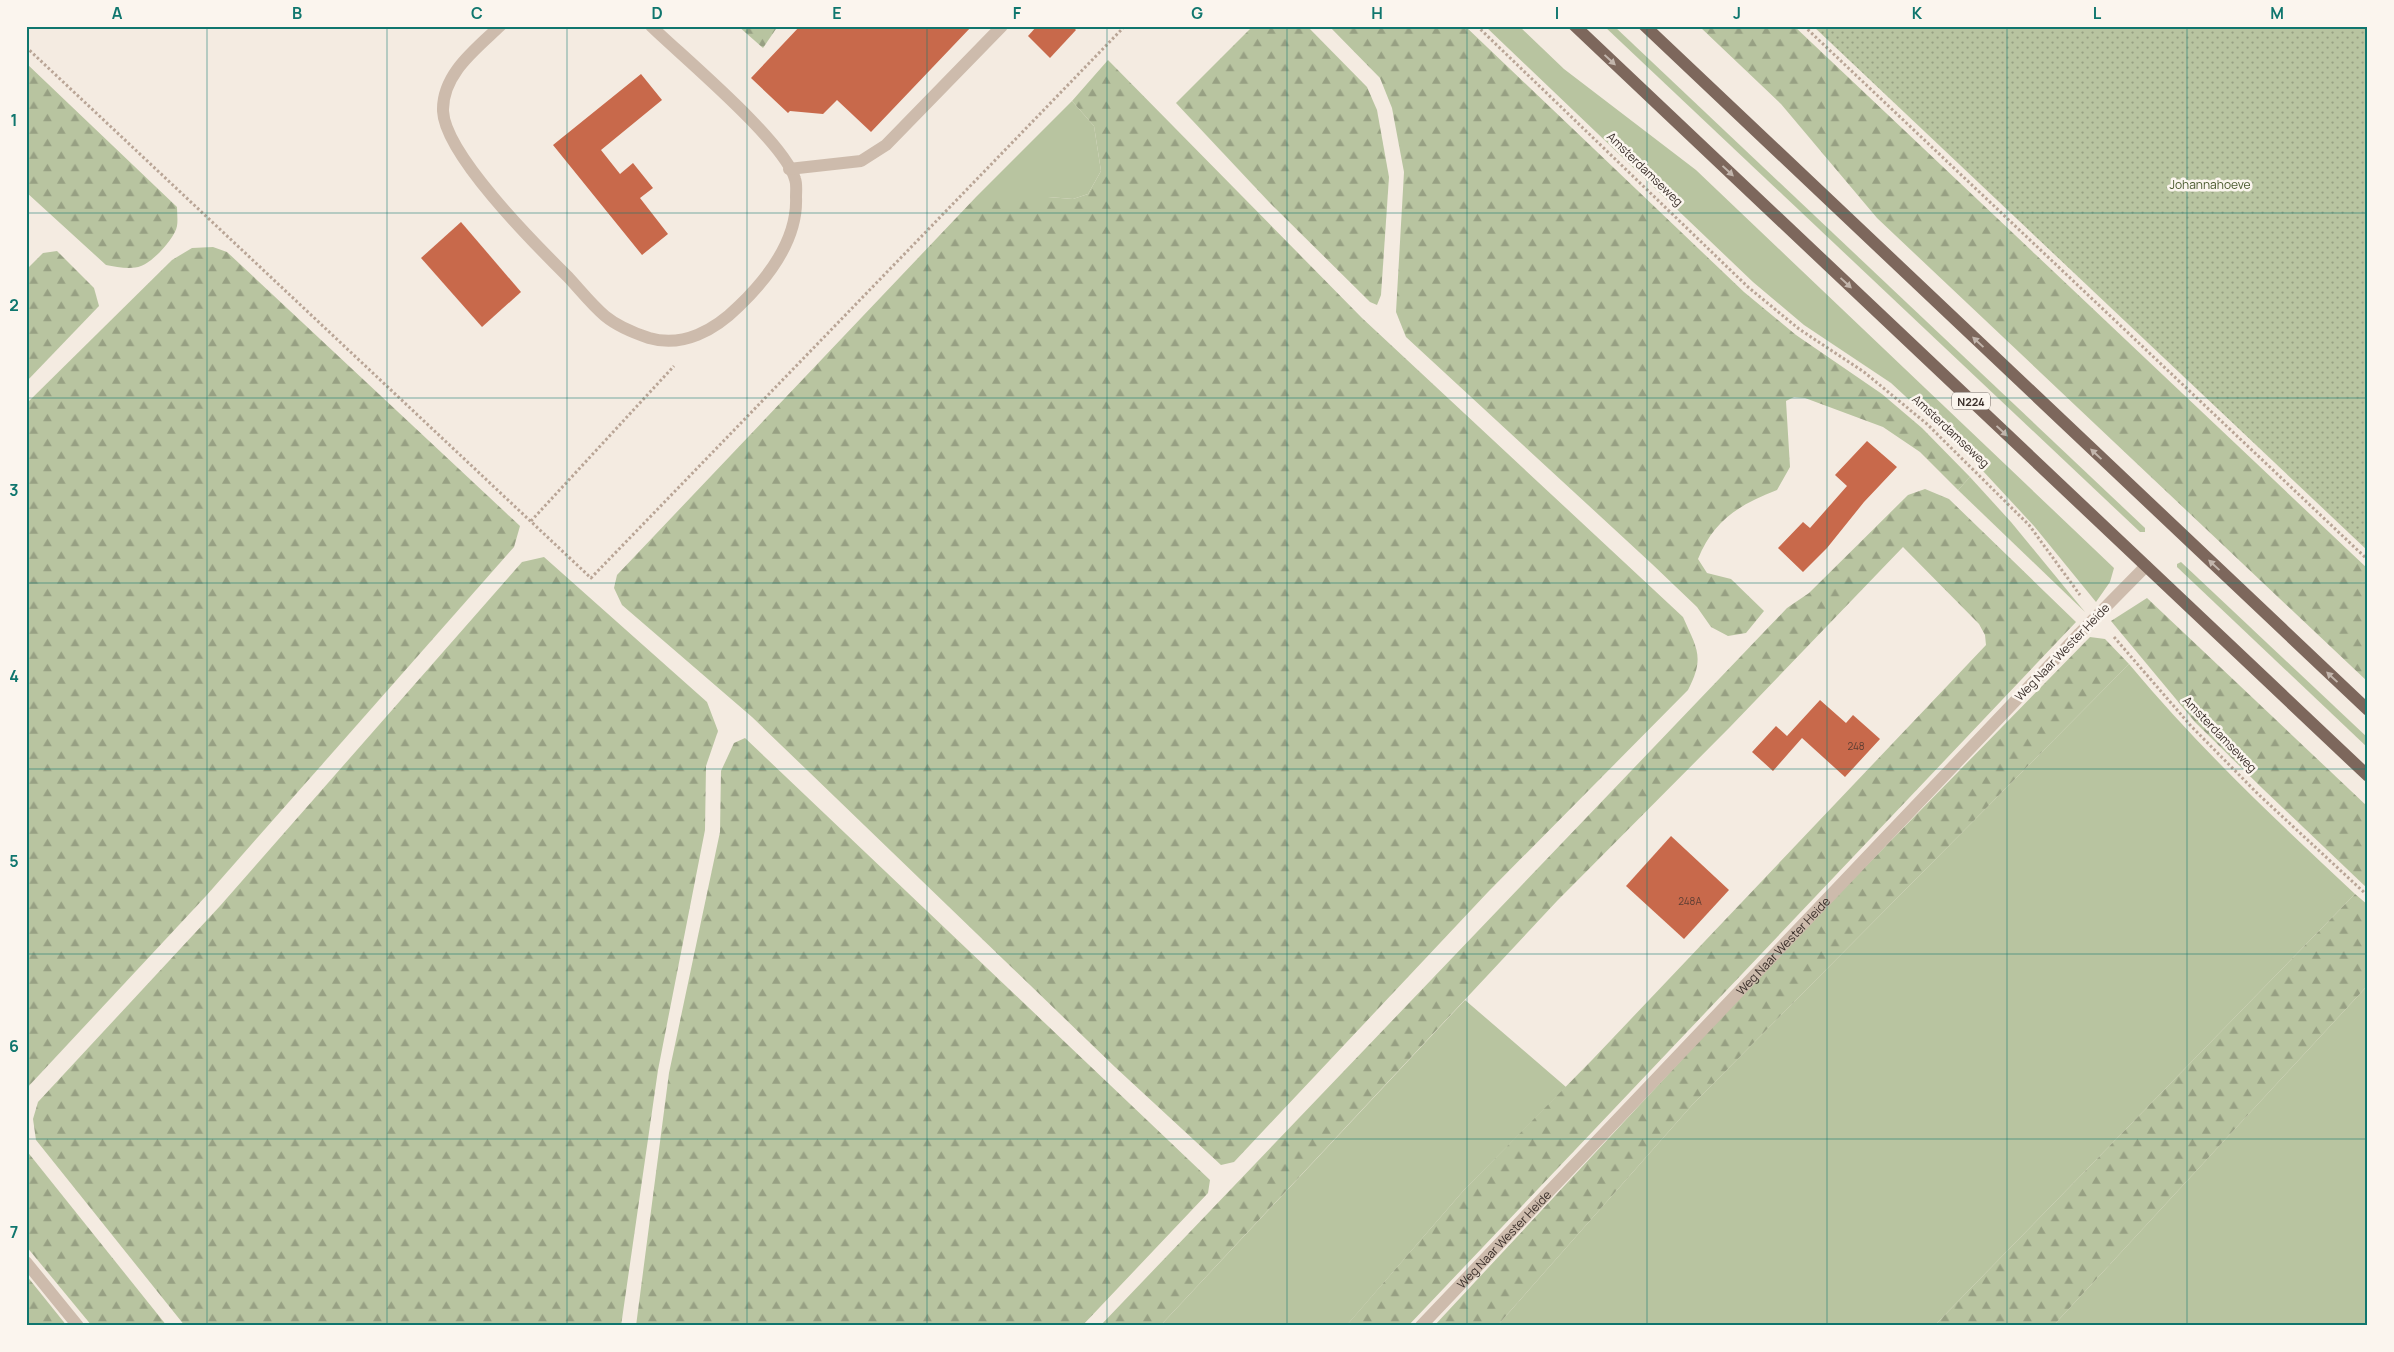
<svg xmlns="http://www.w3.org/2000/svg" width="2394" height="1352" viewBox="0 0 2394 1352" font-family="Manrope,sans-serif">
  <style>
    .grass { fill: #b8c4a0 }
    .forest { fill: url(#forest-firs) }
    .park { fill: url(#park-dots) }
    .building { fill: #c8694b }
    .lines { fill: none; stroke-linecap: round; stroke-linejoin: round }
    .path { stroke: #b9a596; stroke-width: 3; stroke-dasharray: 2.5 2.5; stroke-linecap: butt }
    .lane { stroke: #cdbbac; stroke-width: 12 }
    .street { stroke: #cdbbac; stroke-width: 12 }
    .primary { stroke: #7d675c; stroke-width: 12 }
    .oneway { fill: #c2b5ac }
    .grid { fill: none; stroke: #0f766e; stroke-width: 1; stroke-opacity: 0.55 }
    .labels { text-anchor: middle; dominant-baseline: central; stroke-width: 5; stroke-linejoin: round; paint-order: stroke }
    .number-label { font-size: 10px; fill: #5e3e33 }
    .shield { fill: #fbf5ee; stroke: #756b66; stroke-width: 1 }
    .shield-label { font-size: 11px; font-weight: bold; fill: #3b302b }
    .street-label { font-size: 12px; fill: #3b302b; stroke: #fbf5ee }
    .park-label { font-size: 12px; fill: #4a5a2e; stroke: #fbf5ee }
    .neatline { fill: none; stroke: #0f766e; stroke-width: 2 }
    .grid-label { font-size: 16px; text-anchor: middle; font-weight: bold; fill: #0f766e }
  </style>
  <defs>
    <pattern id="forest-firs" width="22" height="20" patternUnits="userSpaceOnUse" patternTransform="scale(1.25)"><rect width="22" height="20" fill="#b8c4a0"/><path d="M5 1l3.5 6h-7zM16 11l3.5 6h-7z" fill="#97a083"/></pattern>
    <pattern id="park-dots" width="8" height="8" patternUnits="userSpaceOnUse" patternTransform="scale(1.25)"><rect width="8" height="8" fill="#b8c4a0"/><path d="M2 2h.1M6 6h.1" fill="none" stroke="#97a083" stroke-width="1.8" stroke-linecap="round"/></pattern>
  </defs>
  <rect width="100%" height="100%" fill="#f4ebe1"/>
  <g class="grass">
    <polygon points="1485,26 1519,26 1564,69 1696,170 2114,568 2110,582 2096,602 2034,526 1970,457 1931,420 1891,383 1804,325 1753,282"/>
    <polygon points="1604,26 1614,26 2145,528 2145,532 2140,532"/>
    <polygon points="1072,101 1094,126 1101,171 1088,194 1073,199 1048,197 976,197"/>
    <polygon points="1970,477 2011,522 2085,612 1958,490"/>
    <polygon points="2181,562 2368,738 2368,748 2177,567 2177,564"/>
    <path d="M2129,664C2198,747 2276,820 2355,894L1934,1326H1497L1693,1104Z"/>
    <polygon points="2368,985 2368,1326 2053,1326"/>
    <polygon points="1465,1000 1566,1087 1464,1190 1354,1317 1346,1326 1160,1326"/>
  </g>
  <g class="forest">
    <polygon points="738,26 778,26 763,48"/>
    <polygon points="1253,26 1307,26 1367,87 1377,110 1389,177 1381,295 1377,305 1370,302 1269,202 1176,103"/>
    <path d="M1329,26H1465L1744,292L1796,335L1882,394L1922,428L1970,477L1958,490L1920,452L1883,427L1805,398L1794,397L1786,401L1790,467L1777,490C1740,504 1713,521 1698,559L1707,573L1731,579L1764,611L1746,633L1728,636L1711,627L1697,607L1652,564L1406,337L1396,312L1404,172L1392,108L1380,78Z"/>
    <polygon points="1699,26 1794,26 2368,569 2368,682 1877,218 1781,104"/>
    <path d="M1108,60L1362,318L1683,617C1697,649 1705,657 1688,690L1488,892L1234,1162L1221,1165L1115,1067L752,717L622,605L614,588L617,575L976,197H1048L1073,199L1088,194L1101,171L1094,126L1072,101Z"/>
    <path d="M26,63L177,207C177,213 178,220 177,226C175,238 153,262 141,266C131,270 117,267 106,265L26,192Z"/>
    <polygon points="213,247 227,252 520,526 514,547 206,896 26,1089 26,404 172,260 192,248"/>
    <polygon points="57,251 94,288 99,306 26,382 26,270 43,253"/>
    <polygon points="1925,489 1949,499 2076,622 1408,1326 1346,1326 1464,1190 1593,1059 1986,645 1985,635 1979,624 1903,547 1730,727 1557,901 1160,1326 1100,1326 1787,608 1809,593 1908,495"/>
    <polygon points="544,557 707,702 718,731 706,766 705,830 658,1070 621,1326 185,1326 36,1140 33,1119 38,1102 220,906 522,562"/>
    <polygon points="2147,598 2368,807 2368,889 2262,788 2195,722 2111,621"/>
    <polygon points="2090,637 2105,639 2129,664 1693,1104 1497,1326 1434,1326 1782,952"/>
    <polygon points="745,738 1210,1180 1208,1193 1082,1326 636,1326 669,1073 720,832 721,771 734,743"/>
    <polygon points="2355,894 2368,905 2368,985 2053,1326 1934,1326"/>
    <polygon points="26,1150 167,1326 92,1326 26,1246"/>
    <polygon points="26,1275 67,1326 26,1326"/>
  </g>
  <polygon class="park" points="1813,26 2368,26 2368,551"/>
  <g class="building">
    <polygon points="800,26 972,26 871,132 837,100 823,114 790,111 788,113 751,78"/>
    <polygon points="1037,26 1072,26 1076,30 1050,58 1028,36"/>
    <polygon points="641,74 662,100 601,150 620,174 633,163 653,188 640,198 668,234 642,255 553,145"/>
    <polygon points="461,222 521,292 482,327 421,258"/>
    <polygon points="1867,441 1897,467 1864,502 1827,548 1803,572 1778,548 1803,522 1810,528 1847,486 1835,475"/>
    <polygon points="1820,700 1846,723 1853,715 1880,739 1845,777 1802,738 1773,771 1752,752 1776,726 1787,736"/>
    <polygon points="1671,836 1729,890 1684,939 1626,886"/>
  </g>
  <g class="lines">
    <g class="path">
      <polyline points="1477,26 1748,287 1799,329 1864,372 1927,424 2029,525 2080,595"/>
      <polyline points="1804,26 2368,560"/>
      <polyline points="26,47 591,578 1125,26"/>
      <polyline points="531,521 674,366"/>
      <polyline points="2114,637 2191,726 2258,794 2368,896"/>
    </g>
    <g class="lane">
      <path d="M500,26C476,49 442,74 443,111C445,155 537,246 569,278C581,291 592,305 605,316C617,326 634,333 649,338C683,348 715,330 739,306C768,278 798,240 796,197C796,191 797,184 795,179C784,141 683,57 651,26"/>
      <polyline points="789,169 861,161 886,145 1002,26"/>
      <polyline points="2079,634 2146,566"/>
    </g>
    <g class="street">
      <polyline points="26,1262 78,1326"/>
      <path id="s1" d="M1421,1326L2079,634"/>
    </g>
    <g class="primary">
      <polyline points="1575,26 2368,776"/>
      <polyline points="1645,26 2368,710"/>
    </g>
  </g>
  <defs><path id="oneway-solid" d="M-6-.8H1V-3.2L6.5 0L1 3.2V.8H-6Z" transform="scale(1.25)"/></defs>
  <g class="oneway">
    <use href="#oneway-solid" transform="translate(1610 60) rotate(43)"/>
    <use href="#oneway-solid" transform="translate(1728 171) rotate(43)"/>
    <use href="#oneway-solid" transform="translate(1846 283) rotate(43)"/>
    <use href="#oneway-solid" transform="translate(1978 342) rotate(-137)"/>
    <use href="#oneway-solid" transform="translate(2002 431) rotate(43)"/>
    <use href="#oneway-solid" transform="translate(2096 454) rotate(-137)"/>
    <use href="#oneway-solid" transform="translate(2214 565) rotate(-137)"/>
    <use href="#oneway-solid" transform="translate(2332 677) rotate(-137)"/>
  </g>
  <path class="grid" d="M207,26V1326M387,26V1326M567,26V1326M747,26V1326M927,26V1326M1107,26V1326M1287,26V1326M1467,26V1326M1647,26V1326M1827,26V1326M2007,26V1326M2187,26V1326M26,213H2368M26,398H2368M26,583H2368M26,769H2368M26,954H2368M26,1139H2368"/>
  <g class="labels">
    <g class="number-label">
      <text x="1856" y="746">248</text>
      <text x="1690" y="901">248A</text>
    </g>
    <rect class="shield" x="1952" y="392.5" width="38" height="17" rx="4"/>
    <g class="shield-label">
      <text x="1971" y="401">N224</text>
    </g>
    <g class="street-label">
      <text transform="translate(1645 169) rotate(44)">Amsterdamseweg</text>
      <text transform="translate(1951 431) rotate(43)">Amsterdamseweg</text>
      <text transform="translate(2062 652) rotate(-46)">Weg Naar Wester Heide</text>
      <text transform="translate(2220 734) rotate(46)">Amsterdamseweg</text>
      <text stroke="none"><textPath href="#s1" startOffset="525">Weg Naar Wester Heide</textPath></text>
      <text stroke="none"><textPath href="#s1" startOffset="120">Weg Naar Wester Heide</textPath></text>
    </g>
    <g class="park-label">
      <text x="2210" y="184">Johannahoeve</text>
    </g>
  </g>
  <rect width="2394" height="1352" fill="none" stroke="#fbf5ee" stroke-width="55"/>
  <rect x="28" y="28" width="2338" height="1296" class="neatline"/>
  <g class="grid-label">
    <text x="117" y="19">A</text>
    <text x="297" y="19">B</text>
    <text x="477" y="19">C</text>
    <text x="657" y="19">D</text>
    <text x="837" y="19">E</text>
    <text x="1017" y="19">F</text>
    <text x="1197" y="19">G</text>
    <text x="1377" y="19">H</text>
    <text x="1557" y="19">I</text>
    <text x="1737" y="19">J</text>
    <text x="1917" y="19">K</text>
    <text x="2097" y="19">L</text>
    <text x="2277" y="19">M</text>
    <text x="14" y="126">1</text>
    <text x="14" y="311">2</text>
    <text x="14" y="496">3</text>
    <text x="14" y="682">4</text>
    <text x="14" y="867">5</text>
    <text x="14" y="1052">6</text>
    <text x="14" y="1238">7</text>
  </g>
</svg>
